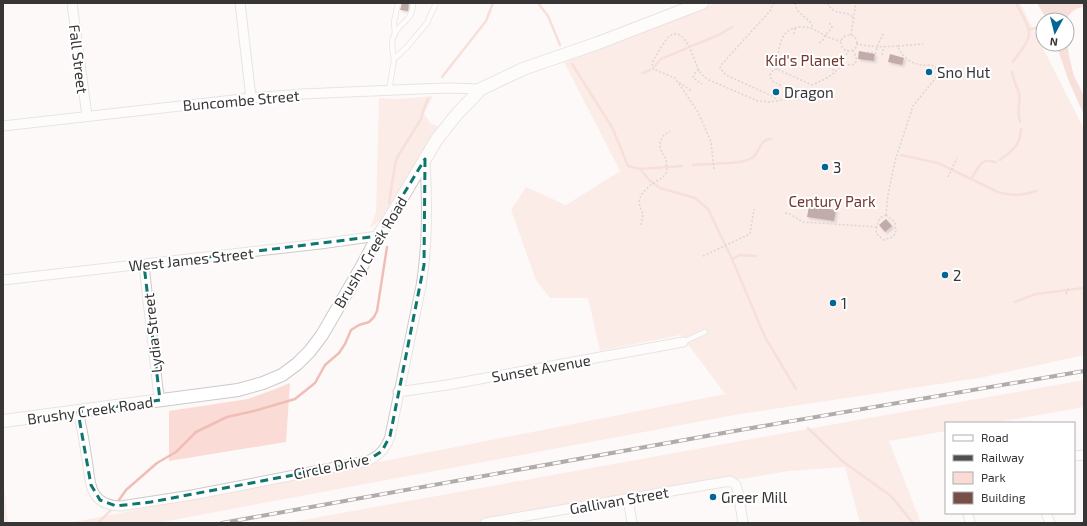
<svg xmlns="http://www.w3.org/2000/svg" width="1087" height="526" viewBox="0 0 1087 526" font-family="'Exo 2',sans-serif">
  <style>
    .green { fill: #fadbd6 }
    .water { fill: #efbeb6 }
    .lines { fill: none; stroke-linecap: round; stroke-linejoin: round }
    .stream { stroke: #efbeb6; stroke-width: 2.5 }
    .building { fill: #784f48; filter: url(#shadow) }
    .service-casing { stroke: #cec9c9; stroke-width: 6 }
    .minor-casing { stroke: #cec9c9; stroke-width: 11 }
    .tertiary-casing { stroke: #cec9c9; stroke-width: 14 }
    .path { stroke: #afacab; stroke-width: 1.5; stroke-dasharray: 2 2; stroke-linecap: butt }
    .service { stroke: #fff; stroke-width: 4.5 }
    .minor { stroke: #fff; stroke-width: 9 }
    .tertiary { stroke: #fff; stroke-width: 12 }
    .rail-casing { stroke: #504e4e; stroke-width: 4 }
    .rail { stroke: #fff; stroke-width: 2.5; stroke-dasharray: 8; stroke-linecap: butt }
    .marked { fill: none; stroke: #0f766e; stroke-width: 3; stroke-dasharray: 8 5; stroke-linejoin: round }
    .poi-dot { fill: #046695; stroke: #fff; stroke-width: 1.5 }
    .labels { text-anchor: middle; dominant-baseline: central; stroke-width: 4; stroke-linejoin: round; paint-order: stroke }
    .street-label { font-size: 15px; fill: #373535; stroke: #fff }
    .park-label { font-size: 15px; fill: #72362e; stroke: #fff }
    .poi-label { font-size: 15px; fill: #373535; stroke: #fff; text-anchor: start }
  </style>
  <defs>
    <filter id="shadow"><feDropShadow dx="2" dy="2" stdDeviation="1" flood-color="#0004"/></filter>
  </defs>
  <rect width="100%" height="100%" fill="#fdf9f8"/>
  <g class="green">
    <polygon points="716,3 1020,3 1084,129 1084,355 979,378 740,414 157,523 69,523 725,394 681,335 600,351 588,298 550,298 536,280 511,210 526,187 566,205 620,171 564,62"/>
    <polygon points="433,96 424,114 431,124 438,126 385,217 370,228 376,212 379,98 397,99"/>
    <polygon points="1084,380 1084,407 993,423 946,423 946,431 889,441 921,523 860,523 845,467 789,471 474,523 286,523 863,419"/>
    <polygon points="290,383 286,442 169,461 169,411 248,399 273,390"/>
    <polygon points="3,477 8,523 3,523"/>
  </g>
  <g class="water">
    <path d="M1037,3H1084V7C1074,8 1071,12 1066,20H1047Z"/>
    <polygon points="1067,41 1069,56 1074,76 1084,96 1084,115 1068,79 1056,44 1067,44"/>
  </g>
  <g class="lines">
    <g class="stream">
      <polyline points="538,3 548,16 560,45"/>
      <polyline points="1028,30 1039,27"/>
      <polyline points="691,46 719,35 732,27"/>
      <path d="M1013,62C1018,54 1028,44 1029,35C1030,26 1020,11 1016,3"/>
      <polyline points="572,64 612,127 628,166 640,169 650,181 660,188 695,198 708,209 732,259 765,337 796,389"/>
      <polyline points="654,67 661,59 687,48"/>
      <path d="M1012,72C1013,80 1017,86 1019,93C1021,104 1016,111 1020,122"/>
      <polyline points="643,73 650,70"/>
      <polyline points="442,77 486,21 493,3"/>
      <path d="M901,155L938,163L998,192C1012,196 1022,196 1036,191"/>
      <path d="M1000,160C1013,150 1020,146 1021,129"/>
      <path d="M693,165C708,163 741,165 752,158C760,153 759,139 771,139"/>
      <polyline points="640,169 682,166"/>
      <path d="M971,179C975,173 981,159 989,161C992,161 994,162 996,162"/>
      <polyline points="389,203 395,165 398,156 421,119 423,111 428,99"/>
      <polyline points="732,259 740,255 756,256"/>
      <polyline points="1015,302 1036,294 1084,288"/>
      <polyline points="808,428 842,461 891,496 913,523"/>
      <polyline points="119,500 126,490 157,463 176,452 196,432 227,417 254,411 295,399 315,383 325,365 339,353 345,344 351,330 359,325 369,322 374,317 377,311 387,247"/>
      <polyline points="98,523 111,510"/>
    </g>
  </g>
  <g class="building">
    <polygon points="402,3 409,3 408,11 400,10"/>
    <polygon points="859,51 875,54 874,61 858,59"/>
    <polygon points="890,54 904,58 902,65 888,62"/>
    <polygon points="809,206 836,210 834,221 807,217"/>
    <polygon points="886,219 892,226 885,232 879,225"/>
  </g>
  <g class="lines">
    <defs>
      <g id="service">
        <polyline points="395,34 394,22 398,3"/>
        <path d="M394,59C392,51 391,40 395,33C402,21 413,20 413,3"/>
        <polyline points="389,91 394,59 406,48 427,23 436,3"/>
        <polyline points="683,342 705,332"/>
      </g>
      <g id="minor">
        <polyline points="72,3 87,116"/>
        <polyline points="240,3 251,98"/>
        <polyline points="3,126 251,98 302,94 419,89 448,88 481,89"/>
        <polyline points="144,265 158,389 160,400"/>
        <polyline points="3,280 320,244 378,236"/>
        <polyline points="398,392 447,385 683,342"/>
        <path d="M78,412C83,430 85,448 88,466C89,475 90,486 94,493C100,503 110,506 121,506L192,495L367,461C379,456 386,449 390,436L421,286C428,244 427,201 425,159"/>
        <polyline points="1074,456 1084,455"/>
        <polyline points="628,498 632,523"/>
        <polyline points="968,513 970,523"/>
        <polyline points="1046,513 1050,523"/>
        <polyline points="485,523 730,481 736,485 738,492 743,523"/>
      </g>
      <polyline id="tertiary" points="3,421 238,390 263,383 282,375 297,364 310,351 322,335 361,268 378,236 390,218 437,139 457,114 481,89 523,69 598,43 702,3"/>
    </defs>
    <use href="#service" class="service-casing"/>
    <use href="#minor" class="minor-casing"/>
    <use href="#tertiary" class="tertiary-casing"/>
    <g class="path">
      <polyline points="775,3 772,6 770,11 722,64 720,68 723,72 726,75 774,97 777,100"/>
      <path d="M795,3C797,17 810,16 813,28"/>
      <path d="M827,3C837,16 837,10 851,15L853,19"/>
      <polyline points="794,34 795,27"/>
      <polyline points="851,35 856,3"/>
      <circle cx="849" cy="43" r="8"/>
      <polyline points="819,43 823,40 825,35 831,29 832,27 829,22"/>
      <path d="M856,44L877,47L898,46C901,57 913,65 923,65C926,66 930,64 933,66C936,67 938,70 941,72"/>
      <polyline points="898,46 923,44"/>
      <polyline points="868,53 868,52 876,53"/>
      <polyline points="882,55 884,47"/>
      <path d="M833,59C841,63 847,66 855,64C858,59 855,54 852,49"/>
      <polyline points="874,62 877,47 884,32"/>
      <polyline points="829,67 836,72"/>
      <path d="M777,69C779,52 777,29 800,27C805,27 810,27 815,30C823,34 832,40 841,41"/>
      <polyline points="699,70 695,73 693,77 697,81 702,84"/>
      <polyline points="679,83 682,84 691,91"/>
      <path d="M714,169L711,142L698,112L675,78L653,69L652,63L654,59C659,52 664,40 670,36C685,25 694,60 698,69C701,74 704,77 709,80L758,101L769,102L789,99L792,98L793,93V92L772,81L770,75L773,70L777,69L812,85C831,77 841,71 848,50"/>
      <polyline points="948,177 957,158"/>
      <polyline points="785,213 790,214 803,222 877,227"/>
      <polyline points="886,215 888,195 895,161 913,106 943,69"/>
      <polygon points="886,215 895,222 896,231 893,237 883,240 876,233 877,225 880,218"/>
      <polyline points="641,225 643,214 640,207 639,201 641,195 649,186 663,177 667,172 666,159 662,153 660,147 660,142 663,136 670,131"/>
      <polyline points="703,256 750,234 754,209"/>
      <polyline points="1066,294 1069,287"/>
    </g>
    <use href="#service" class="service"/>
    <use href="#minor" class="minor"/>
    <use href="#tertiary" class="tertiary"/>
    <defs>
      <polyline id="rail" points="222,523 740,430 1084,371"/>
    </defs>
    <use href="#rail" class="rail-casing"/>
    <use href="#rail" class="rail"/>
  </g>
  <path d="M0 0H1087V526H0ZM425,159L424,265L390,436L382,451L367,461L151,502L116,506L100,500L91,485L78,412L160,400L144,265L378,236Z" fill="#fdf9f8" fill-opacity=".55" fill-rule="evenodd"/>
  <path class="marked" d="M425,159L424,265L390,436L382,451L367,461L151,502L116,506L100,500L91,485L78,412L160,400L144,265L378,236Z"/>
  <g class="poi-dot">
    <circle cx="929" cy="72" r="4"/>
    <circle cx="776" cy="92" r="4"/>
    <circle cx="825" cy="167" r="4"/>
    <circle cx="945" cy="275" r="4"/>
    <circle cx="833" cy="303" r="4"/>
    <circle cx="713" cy="497" r="4"/>
  </g>
  <g class="labels">
    <g class="street-label">
      <text transform="translate(79 59) rotate(83)">Fall Street</text>
      <text transform="translate(241 100) rotate(-5)">Buncombe Street</text>
      <text transform="translate(370 252) rotate(-59)">Brushy Creek Road</text>
      <text transform="translate(191 259) rotate(-6)">West James Street</text>
      <text transform="translate(152 333) rotate(-96)">Lydia Street</text>
      <text transform="translate(541 368) rotate(-10)">Sunset Avenue</text>
      <text transform="translate(90 410) rotate(-8)">Brushy Creek Road</text>
      <text transform="translate(331 466) rotate(-12)">Circle Drive</text>
      <text transform="translate(619 500) rotate(-10)">Gallivan Street</text>
    </g>
    <g class="park-label">
      <text x="805" y="60">Kid's Planet</text>
      <text x="832" y="201">Century Park</text>
    </g>
    <g class="poi-label">
      <text x="937" y="72">Sno Hut</text>
      <text x="784" y="92">Dragon</text>
      <text x="833" y="167">3</text>
      <text x="953" y="275">2</text>
      <text x="841" y="303">1</text>
      <text x="721" y="497">Greer Mill</text>
    </g>
  </g>
  <rect width="1087" height="526" fill="none" stroke="#373535" stroke-width="8"/>
  <rect x="945" y="422" width="130" height="92" fill="#ffffff" stroke="#afaeae"/>
  <rect x="953" y="435" width="20" height="6" fill="#ffffff" stroke="#afaeae"/>
  <text x="981" y="442" font-size="12" fill="#373535">Road</text>
  <rect x="953" y="455" width="20" height="6" fill="#504e4e" stroke="#afaeae"/>
  <text x="981" y="462" font-size="12" fill="#373535">Railway</text>
  <rect x="953" y="472" width="20" height="12" fill="#fadbd6" stroke="#afaeae"/>
  <text x="981" y="482" font-size="12" fill="#373535">Park</text>
  <rect x="953" y="492" width="20" height="12" fill="#784f48" stroke="#afaeae"/>
  <text x="981" y="502" font-size="12" fill="#373535">Building</text>
  <g transform="translate(1055 32) rotate(187)"><circle r="19" fill="#ffffff" stroke="#afaeae"/>
  <path d="M0-3L7 15L0 10L-7 15Z" fill="#046695"/>
  <text y="-6" font-size="11" font-weight="bold" text-anchor="middle" fill="#373535">N</text>
  </g>
</svg>
